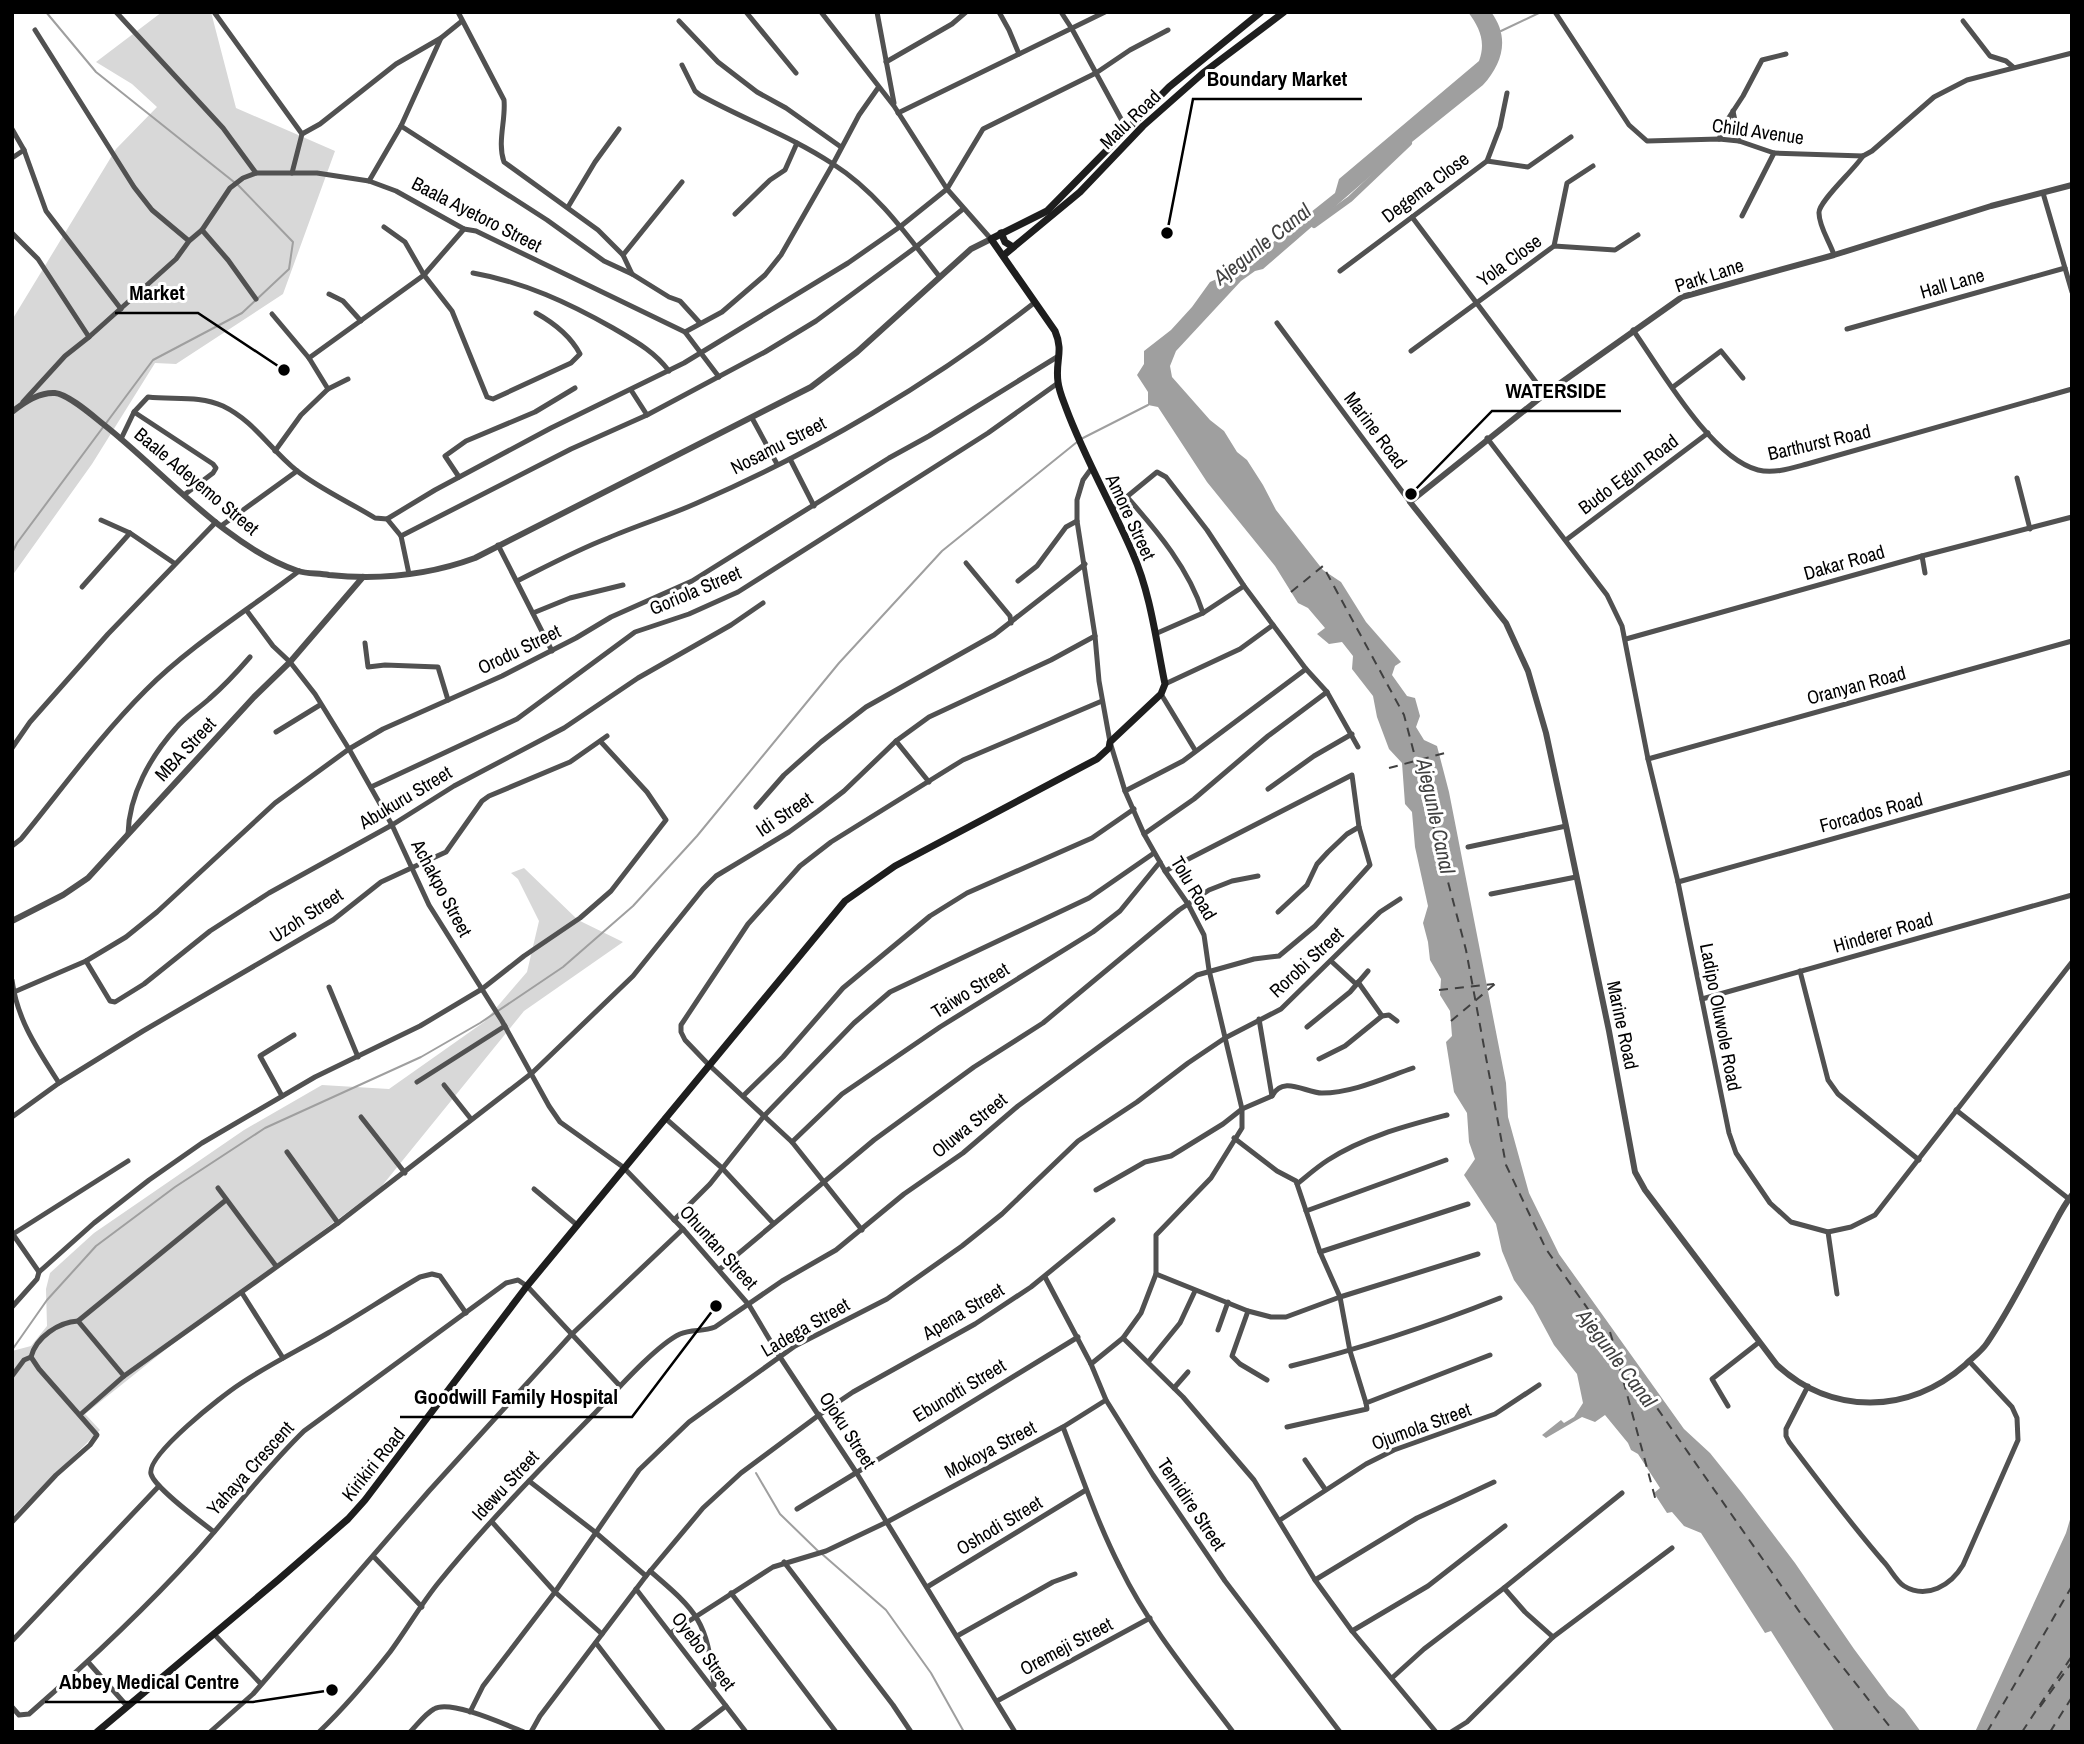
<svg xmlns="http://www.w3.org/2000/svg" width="2084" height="1744" viewBox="0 0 2084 1744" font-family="'Archivo Narrow',sans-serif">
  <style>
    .green { fill: #d8d8d8 }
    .water { fill: #9f9f9f }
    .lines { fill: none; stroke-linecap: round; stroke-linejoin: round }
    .stream { stroke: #9f9f9f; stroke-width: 2 }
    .canal { stroke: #9f9f9f; stroke-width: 6 }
    .ferry { stroke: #404040; stroke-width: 2; stroke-dasharray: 9 7; stroke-linecap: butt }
    .minor { stroke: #515151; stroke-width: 5 }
    .tertiary { stroke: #515151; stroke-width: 6 }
    .secondary { stroke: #1e1e1e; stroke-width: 7 }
    .labels { text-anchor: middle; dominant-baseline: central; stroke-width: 6; stroke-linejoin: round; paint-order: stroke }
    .street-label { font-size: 19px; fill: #000; stroke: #fff }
    .water-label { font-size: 21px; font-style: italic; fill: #404040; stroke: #fff }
    .leader { fill: none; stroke: #000; stroke-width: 2.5 }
    .callout-dot { fill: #000; stroke: #fff; stroke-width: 2.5 }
    .callout-label { font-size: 21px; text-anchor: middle; font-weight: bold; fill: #000; stroke: #fff; stroke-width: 6; stroke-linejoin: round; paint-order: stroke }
  </style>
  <rect width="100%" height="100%" fill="#fff"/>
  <g class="green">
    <polygon points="162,12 211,12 236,108 335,151 283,294 176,364 155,363 92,464 12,576 12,320 116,149 157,107 132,84 96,62"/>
    <polygon points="524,868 578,920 623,942 524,1011 381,1187 195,1326 85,1414 100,1430 12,1517 12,1351 31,1346 47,1326 46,1289 50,1273 94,1233 244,1130 322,1085 389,1089 484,1022 527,972 539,921 518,879 511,873"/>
  </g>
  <g class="water">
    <path d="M1468,12H1491C1510,37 1503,63 1483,85L1382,166L1263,269L1255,271L1241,281L1176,351L1170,366L1172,377L1210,420L1224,431L1237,452L1247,460L1263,485L1276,510L1323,570L1341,582L1366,622L1401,662L1395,666L1392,675L1407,696L1415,698L1420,716L1416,727L1424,740L1437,746L1449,792L1506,1083L1508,1117L1529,1193L1559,1254L1684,1429L1710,1453L1742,1493L1795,1563L1854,1649L1889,1696L1904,1709L1921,1732H1835L1771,1631L1765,1633L1701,1533L1684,1526L1672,1512L1667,1513L1654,1493L1660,1488L1638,1454L1631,1450L1628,1443L1605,1415L1595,1422L1582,1417L1546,1438L1542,1435L1561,1420L1564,1423L1574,1417L1583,1403L1577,1374L1554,1345L1533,1306L1514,1280L1502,1251L1496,1224L1464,1175L1475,1159L1469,1142L1467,1113L1454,1092L1446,1042L1452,1036L1450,1011L1440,995L1441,979L1430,960L1428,942L1423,923L1428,906L1415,847L1412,812L1405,804L1402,763L1389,749L1377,717L1373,696L1352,669L1353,656L1342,642L1329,644L1317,634L1325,628L1308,608L1298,603L1275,566L1207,482L1158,407L1148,405V392L1137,375L1144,364V351L1171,330L1192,307L1210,282L1241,268L1335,193L1339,179L1479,61C1486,42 1480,28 1468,12Z"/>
    <polygon points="2072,1513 2072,1732 1975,1732 2066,1533"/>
  </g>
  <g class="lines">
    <g class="stream">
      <polyline points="46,12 96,72 234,182"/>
      <polyline points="1501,31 1541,12"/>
      <polyline points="1081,439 1148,405"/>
      <polyline points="12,553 17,543 153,360 242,313 289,269 293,242 238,185"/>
      <polyline points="12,1350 47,1300 96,1246 175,1187 265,1128 421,1057 480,1023 563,967 633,906 697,836 839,663 942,551 1077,442"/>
      <polyline points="756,1473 780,1514 818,1551"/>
      <polyline points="822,1554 886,1610 931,1673 964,1732"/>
    </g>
    <polyline class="canal" points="1314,225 1350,199 1409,143"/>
    <g class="ferry">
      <polyline points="1291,592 1323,566 1404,715 1466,950 1506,1165 1546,1249 1801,1614 1894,1732"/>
      <polyline points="1389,768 1445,753"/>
      <polyline points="1439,990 1494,984"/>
      <polyline points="1451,1021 1495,984"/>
      <polyline points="1610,1332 1614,1345"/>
      <polyline points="1615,1350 1656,1501"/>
      <polyline points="2040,1707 2072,1662"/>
      <polyline points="1987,1732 2072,1586"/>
      <polyline points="2022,1732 2072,1656"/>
      <polyline points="2050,1732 2072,1697"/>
    </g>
    <g class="minor">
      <polyline points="116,12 223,128 256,173"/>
      <polyline points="214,12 302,134"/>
      <path d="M458,12L504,100C506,120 497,142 504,162L598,230L623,255L632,274L669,297L680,301L700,323"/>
      <polyline points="746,12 796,73"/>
      <polyline points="821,12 894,106 947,189 991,239"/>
      <polyline points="877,12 894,103"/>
      <polyline points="999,12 1009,30 1019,54"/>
      <polyline points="1061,12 1072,29 1126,128"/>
      <polyline points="1555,12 1629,125 1647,141 1719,139 1739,141 1774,153 1863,156 1872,151 1934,97 1967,80 2072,53"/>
      <polyline points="679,21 718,62 757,92 786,108 841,147"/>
      <polyline points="1963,21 1990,56 2006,61 2013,67"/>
      <polyline points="35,30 134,187 152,210 189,241"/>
      <polyline points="886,62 952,24 966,12"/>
      <path d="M682,65L695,91L700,95C743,119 791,136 833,164C877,192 907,235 939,276"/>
      <polyline points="1733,111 1739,141"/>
      <polyline points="898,113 1105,12"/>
      <polyline points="401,126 547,220 604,261 632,274"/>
      <polyline points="12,129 24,150 46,211 121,309"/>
      <polyline points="1719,139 1726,122 1743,96 1762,60 1786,54"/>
      <polyline points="12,158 24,150"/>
      <polyline points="1487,161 1500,127 1507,93"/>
      <polyline points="292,173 302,134 320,124 396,64 441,38"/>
      <polyline points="369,181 401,126 441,38 462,21"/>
      <polyline points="2043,193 2072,292"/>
      <polyline points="568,207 595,162 619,129"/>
      <polyline points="735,214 770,180 785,170 797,143"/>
      <polyline points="1742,216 1774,153"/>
      <polyline points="1412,217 1545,394"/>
      <path d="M384,227L405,242L424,275L452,311L487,397L493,399L571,363L580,354C570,335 554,323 536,313"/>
      <polyline points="202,230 228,260 256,299"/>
      <polyline points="12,233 38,259 89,337"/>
      <polyline points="1554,246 1567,183 1593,166"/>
      <polyline points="623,255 682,182"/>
      <path d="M1834,255C1830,242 1819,227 1819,213C1818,202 1854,170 1863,156"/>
      <polyline points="1340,271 1487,161 1528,167 1571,137"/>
      <path d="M473,273C524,282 569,303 613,328C635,341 654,351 669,371"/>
      <polyline points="329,294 343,301 361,321"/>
      <polyline points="272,314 309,358 328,389 301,415 275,451"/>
      <polyline points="1277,323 1410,502"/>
      <polyline points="1847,329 2065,268"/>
      <path d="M1633,330C1661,370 1711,458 1758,470C1774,474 1792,468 1807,464L2072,389"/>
      <polyline points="685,332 722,312 765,275 781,255 833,164 859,115 878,88"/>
      <polyline points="1411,351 1554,246 1615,250 1638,235"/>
      <polyline points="309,358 424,275 464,229"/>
      <polyline points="1673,387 1721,351 1743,378"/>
      <polyline points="328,389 348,379"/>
      <polyline points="631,390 647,415"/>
      <polyline points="23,402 65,356 89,337 176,259 189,241 202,230 230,188 243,178 256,173 317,173 369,181 396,191 464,229 476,231 685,332 719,377"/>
      <polyline points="134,412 213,464 216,468 213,473 184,495"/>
      <polyline points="752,418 777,464"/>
      <polyline points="1487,438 1607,595 1622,626 1648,759 1678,882 1729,1133 1736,1153 1770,1203 1791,1222 1828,1232 1851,1227 1875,1215 2072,962"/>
      <path d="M121,439L134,412L148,397C173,400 199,395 223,406C254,421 270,449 296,470C318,488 351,503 375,518L387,519L401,536L409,574"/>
      <polyline points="790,459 814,506"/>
      <polyline points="1091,469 1083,480 1077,500 1077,521 1095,636 1099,681 1110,742 1125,791 1144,834 1165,871 1188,904 1204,935 1209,970 1242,1109 1242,1128 1211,1178 1156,1235 1156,1274 1141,1313 1123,1338 1091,1364"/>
      <polyline points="459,477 445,456 466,441 535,412 575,388"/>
      <polyline points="2017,478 2030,529"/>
      <path d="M1127,497C1158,532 1189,569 1203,613"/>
      <polyline points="1112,509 1157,472 1166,477 1207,530 1244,586 1306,669 1327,692 1358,747"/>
      <polyline points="387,519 435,490 551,428 684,363 848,263 901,226 947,189 983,129 1096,73 1130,50 1168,30"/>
      <polyline points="101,520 130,533 174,563"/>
      <polyline points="221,526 297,471"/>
      <polyline points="401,536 571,449 647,415 765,352 816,321 916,247 963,209"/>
      <polyline points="1566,540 1708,433"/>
      <polyline points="498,545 552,651"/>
      <polyline points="1922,556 1925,573"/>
      <polyline points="966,563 1010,616 1011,623"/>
      <path d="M517,581C547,566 577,550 608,538C638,525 668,516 697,503C815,452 933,382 1034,303"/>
      <polyline points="1018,581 1037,566 1066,527 1077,521"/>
      <polyline points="82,587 130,533"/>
      <polyline points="247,611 273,646 290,662 315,694 349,749 392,825 429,905 502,1021 549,1106 560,1122 623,1167 683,1229 749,1305 780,1357 856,1472 1015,1732"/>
      <polyline points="533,613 570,598 623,585"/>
      <polyline points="1155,634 1203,613 1244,586"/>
      <polyline points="1626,639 1922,556 2072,517"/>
      <polyline points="365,643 368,667 385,665 438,667 448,700"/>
      <polyline points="1165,684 1240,649 1273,625"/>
      <polyline points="1161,694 1195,750"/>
      <polyline points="276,732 320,705"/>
      <polyline points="896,741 929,782"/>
      <polyline points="12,748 30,722 108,634 216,522"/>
      <polyline points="1648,759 2072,641"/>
      <polyline points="371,787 517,719 635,632 689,614 738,592 988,433 1058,383"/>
      <polyline points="1268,789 1314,756 1352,734"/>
      <polyline points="1125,791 1183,761 1306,669"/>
      <polyline points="756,807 784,775 821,742 866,707 994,635 1085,564"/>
      <path d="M128,834C129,795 150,757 176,728C185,717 198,709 209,699C224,686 237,672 250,657"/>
      <polyline points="1144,834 1194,799 1268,736 1327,692"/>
      <path d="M12,846L21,839C62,789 100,736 146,690C191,645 248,610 299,571"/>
      <polyline points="1468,847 1566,826"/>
      <polyline points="1678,882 2072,772"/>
      <polyline points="1491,894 1576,877"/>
      <polyline points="1278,912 1307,885 1317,864 1328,852 1347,834 1359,827"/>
      <polyline points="86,961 110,1001 115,1002 144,984 210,931 269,893 392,825 454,786 564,728 638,678 731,625 763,603"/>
      <polyline points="1331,961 1356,984"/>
      <polyline points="1800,971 1828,1080 1838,1094 1919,1160"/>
      <path d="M12,980C17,1020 38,1050 59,1083"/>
      <polyline points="1358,982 1382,1016 1389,1015 1397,1021"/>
      <polyline points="329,987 358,1057"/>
      <polyline points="14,992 86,961 126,937 157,912 275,803 349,749 383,729 502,676 576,638 611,617 692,581 889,458 929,436 1057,357"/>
      <polyline points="1702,999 2072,895"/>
      <polyline points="1259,1019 1272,1096"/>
      <polyline points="1307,1027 1350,992 1368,971"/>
      <polyline points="1319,1059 1345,1046 1382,1016"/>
      <polyline points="417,1082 505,1026"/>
      <polyline points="444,1085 471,1119"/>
      <polyline points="282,1096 260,1056 294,1035"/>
      <polyline points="743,1096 783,1057 843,988 930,916 967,893 1092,838 1134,809"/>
      <polyline points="1956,1110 2069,1199"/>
      <polyline points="12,1117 59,1083 143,1031 333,920 381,882 446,852 482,801 489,796 570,762 607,736"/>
      <polyline points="361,1117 405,1173"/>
      <polyline points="665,1118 722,1168 773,1223"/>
      <polyline points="1234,1138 1277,1171 1296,1181 1320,1252 1340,1297 1350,1351 1366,1403"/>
      <polyline points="792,1142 842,1094 940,1027 1093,932 1120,911 1160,862"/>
      <polyline points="287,1152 338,1223"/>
      <path d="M1297,1184C1307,1176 1317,1167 1328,1160C1363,1137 1406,1126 1447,1115"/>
      <polyline points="218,1188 276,1266"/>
      <polyline points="534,1189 577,1225"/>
      <path d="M1096,1190L1145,1162L1171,1156L1223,1124L1242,1109L1272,1096C1283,1075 1306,1093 1322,1093C1353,1093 1384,1078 1413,1068"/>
      <polyline points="1306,1211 1446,1160"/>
      <polyline points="674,1220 710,1184 764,1116 854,1023 890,992 1089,898 1154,853"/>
      <polyline points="862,1230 792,1142 708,1064 685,1040 681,1032 681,1025 748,924 800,866 831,842 963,760 1102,701"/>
      <polyline points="1828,1232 1837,1294"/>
      <polyline points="12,1233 39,1272"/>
      <polyline points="13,1234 128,1161"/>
      <polyline points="1320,1252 1468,1204"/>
      <polyline points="720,1269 874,1140 974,1067 1043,1023 1179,910 1209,890 1232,881 1258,876"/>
      <polyline points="1156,1274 1248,1311 1271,1317 1286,1317 1340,1297 1478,1254"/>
      <polyline points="1045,1277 1091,1364 1106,1400 1153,1475 1225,1581 1340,1732"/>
      <polyline points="242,1293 283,1358"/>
      <polyline points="12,1307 37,1279 39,1272 94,1223 149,1180 202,1143 315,1077 420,1026 482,989 524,956 580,918 611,891 666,820 647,792 601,742"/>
      <polyline points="1248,1311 1232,1356 1240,1364 1267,1380"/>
      <polyline points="78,1321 226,1200"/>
      <polyline points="1218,1330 1228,1302"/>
      <polyline points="1123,1338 1183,1397 1254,1480 1315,1580 1352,1631 1436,1732"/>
      <polyline points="1149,1361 1180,1323 1195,1291"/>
      <path d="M1291,1366C1363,1348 1432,1325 1500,1298"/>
      <path d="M12,1376L24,1360L31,1357C36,1337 59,1322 78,1321L124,1376"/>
      <path d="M1808,1386L1786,1429V1436L1789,1442C1820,1483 1850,1523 1883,1561C1890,1568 1896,1581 1904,1586C1927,1600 1951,1585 1963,1565L2018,1440L2017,1418L2012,1407L1969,1361"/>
      <polyline points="1174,1388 1188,1372"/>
      <polyline points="1728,1406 1712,1379 1758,1343"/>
      <polyline points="81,1414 124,1376 338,1223 532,1073 633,976 703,889 716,876 789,832 818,811 844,791 896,741 929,717 1051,660 1095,636"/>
      <path d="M1063,1427C1081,1474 1097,1522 1120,1567C1149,1627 1193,1679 1233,1732"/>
      <polyline points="1287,1427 1367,1409 1366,1403 1490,1355"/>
      <polyline points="1305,1460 1325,1489"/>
      <polyline points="529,1481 595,1532 646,1576"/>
      <polyline points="797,1509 1078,1337"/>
      <polyline points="1280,1520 1366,1464 1394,1450 1495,1414 1539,1385"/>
      <polyline points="12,1522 56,1475 90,1445 97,1435 39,1369 31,1357"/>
      <polyline points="492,1522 555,1592 602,1634"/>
      <path d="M214,1532C200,1521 155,1488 151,1474C146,1455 223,1395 240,1384C268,1365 299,1350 328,1333C359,1315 389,1295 420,1277L432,1274L440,1276L466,1313"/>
      <polyline points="374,1557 422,1607"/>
      <polyline points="784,1562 893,1705 911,1732"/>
      <path d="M650,1571C698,1612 707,1621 714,1685"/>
      <polyline points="1315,1580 1417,1518 1494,1482"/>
      <polyline points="927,1587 1086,1490"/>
      <polyline points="1504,1588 1525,1612 1553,1637"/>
      <polyline points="636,1589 746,1732"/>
      <polyline points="731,1593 836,1732"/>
      <polyline points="1352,1631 1428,1586 1505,1526"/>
      <polyline points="672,1632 773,1567 826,1551 887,1522 1063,1427 1106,1400"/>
      <polyline points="214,1634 261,1684"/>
      <polyline points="957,1636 1053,1582 1075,1574"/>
      <polyline points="12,1641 159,1486"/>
      <polyline points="596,1643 664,1732"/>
      <polyline points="88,1662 127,1706"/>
      <polyline points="1392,1678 1424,1649 1504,1588 1622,1493"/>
      <polyline points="997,1701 1150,1618"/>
      <path d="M12,1707L19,1715L29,1714C86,1664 142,1612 194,1555C231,1514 264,1470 304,1431L506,1283L518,1280L527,1286L620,1386"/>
      <polyline points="470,1712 483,1686 555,1592 639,1470 689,1422 795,1346 887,1299 962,1246 1002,1214 1078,1141 1137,1102 1188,1063 1225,1038 1281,1009 1380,912 1400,899"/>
      <polyline points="210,1732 253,1694 429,1491 571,1335 683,1229"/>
      <path d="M319,1732C345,1707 368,1680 390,1652C407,1629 421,1604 439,1582C487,1523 541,1468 594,1414C613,1394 656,1345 680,1334C692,1329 703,1332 715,1327L782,1281L836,1250L904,1194L963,1153L1018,1106L1197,975L1254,959L1279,956L1315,926L1370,865L1359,827L1352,775L1165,871"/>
      <path d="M410,1732C418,1724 425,1714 434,1709C450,1699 506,1725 524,1732"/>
      <polyline points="531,1732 540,1716 646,1576 703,1508 741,1473 819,1415 853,1392 975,1324 1031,1287 1113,1220"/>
      <polyline points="692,1732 726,1706"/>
      <polyline points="1451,1732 1467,1722 1553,1637 1672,1548"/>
    </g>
    <g class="tertiary">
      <path d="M2072,185L1991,206L1834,255L1682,297L1545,394L1410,502L1506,623L1528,671L1546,733L1566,826L1609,1031L1635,1172L1645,1190L1777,1365C1832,1416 1909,1414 1965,1365C1972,1358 1982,1351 1987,1343C2011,1308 2030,1268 2050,1232C2057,1219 2063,1206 2072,1195"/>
      <path d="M12,412C24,402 39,392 55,393C68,394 93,416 103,424C163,471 225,546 298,571C307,574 319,573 329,575C379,580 429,575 475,558L811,387L857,352L971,249L991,239"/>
      <polyline points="12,921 63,895 88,878 254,697 290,662 363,577"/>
    </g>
    <g class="secondary">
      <polyline points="1001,233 1005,242 1013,247"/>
      <polyline points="1004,255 1080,192 1143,126 1203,73 1284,12"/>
      <path d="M97,1732L278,1580L348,1519L365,1500L527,1286L845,901L895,866L1097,759L1109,748L1110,742L1161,694L1165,684C1156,641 1151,595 1133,554C1112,505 1085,459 1066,408C1063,400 1059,391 1058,382C1055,360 1064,352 1055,331L991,239L1047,211L1169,87L1261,12"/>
    </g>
  </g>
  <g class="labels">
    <g class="street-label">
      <text transform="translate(1130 119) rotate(-44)">Malu Road</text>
      <text transform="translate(1758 131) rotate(8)">Child Avenue</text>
      <text transform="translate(1425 187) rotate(-37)">Degema Close</text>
      <text transform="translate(477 214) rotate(27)">Baala Ayetoro Street</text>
      <text transform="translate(1509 260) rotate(-36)">Yola Close</text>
      <text transform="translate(1709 275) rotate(-18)">Park Lane</text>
      <text transform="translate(1952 283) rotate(-16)">Hall Lane</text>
      <text transform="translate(1376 430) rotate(53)">Marine Road</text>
      <text transform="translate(1819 442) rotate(-13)">Barthurst Road</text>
      <text transform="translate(778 445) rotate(-27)">Nosamu Street</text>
      <text transform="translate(1628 474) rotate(-37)">Budo Egun Road</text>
      <text transform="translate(197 481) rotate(40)">Baale Adeyemo Street</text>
      <text transform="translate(1131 517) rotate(65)">Amore Street</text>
      <text transform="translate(1844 562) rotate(-16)">Dakar Road</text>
      <text transform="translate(695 590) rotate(-23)">Goriola Street</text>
      <text transform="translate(519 649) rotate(-26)">Orodu Street</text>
      <text transform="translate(1856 685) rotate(-15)">Oranyan Road</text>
      <text transform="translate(185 749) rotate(-47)">MBA Street</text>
      <text transform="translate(405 797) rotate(-31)">Abukuru Street</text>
      <text transform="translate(1871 812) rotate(-15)">Forcados Road</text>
      <text transform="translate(784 814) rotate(-34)">Idi Street</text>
      <text transform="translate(442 888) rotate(62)">Achakpo Street</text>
      <text transform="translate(1194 888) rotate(59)">Tolu Road</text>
      <text transform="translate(306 915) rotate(-33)">Uzoh Street</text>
      <text transform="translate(1883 932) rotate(-16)">Hinderer Road</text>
      <text transform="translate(1306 962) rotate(-43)">Rorobi Street</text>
      <text transform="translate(970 990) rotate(-32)">Taiwo Street</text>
      <text transform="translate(1721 1017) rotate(79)">Ladipo Oluwole Road</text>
      <text transform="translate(1623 1025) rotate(78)">Marine Road</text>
      <text transform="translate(969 1125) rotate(-39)">Oluwa Street</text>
      <text transform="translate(719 1247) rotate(48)">Ohuntan Street</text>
      <text transform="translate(963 1311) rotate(-31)">Apena Street</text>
      <text transform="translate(805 1327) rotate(-30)">Ladega Street</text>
      <text transform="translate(959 1390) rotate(-31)">Ebunotti Street</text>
      <text transform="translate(1421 1426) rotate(-20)">Ojumola Street</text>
      <text transform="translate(848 1430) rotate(57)">Ojoku Street</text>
      <text transform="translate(990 1449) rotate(-28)">Mokoya Street</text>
      <text transform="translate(373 1464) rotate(-51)">Kirikiri Road</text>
      <text transform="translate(250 1468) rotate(-48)">Yahaya Crescent</text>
      <text transform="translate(505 1485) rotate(-47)">Idewu Street</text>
      <text transform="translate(1192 1504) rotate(56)">Temidire Street</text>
      <text transform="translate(999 1525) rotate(-31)">Oshodi Street</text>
      <text transform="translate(1066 1646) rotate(-28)">Oremeji Street</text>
      <text transform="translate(704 1651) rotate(53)">Oyebo Street</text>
    </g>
    <g class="water-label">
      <text transform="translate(1262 244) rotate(-38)">Ajegunle Canal</text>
      <text transform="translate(1436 816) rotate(78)">Ajegunle Canal</text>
      <text transform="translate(1617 1358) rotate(53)">Ajegunle Canal</text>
    </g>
  </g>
  <path class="leader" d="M1167 233L1193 99H1362M284 370L198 313H115M1411 494L1492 411H1621M716 1306L632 1417H400M332 1690L253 1702H45"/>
  <g class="callout-dot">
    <circle cx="1167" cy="233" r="7"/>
    <circle cx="284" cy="370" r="7"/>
    <circle cx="1411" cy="494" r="7"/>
    <circle cx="716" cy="1306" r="7"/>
    <circle cx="332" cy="1690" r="7"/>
  </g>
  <g class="callout-label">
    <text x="1277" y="86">Boundary Market</text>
    <text x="157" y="300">Market</text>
    <text x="1556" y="398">WATERSIDE</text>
    <text x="516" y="1404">Goodwill Family Hospital</text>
    <text x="149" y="1689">Abbey Medical Centre</text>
  </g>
  <rect width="2084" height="1744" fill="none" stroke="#000000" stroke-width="28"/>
</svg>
